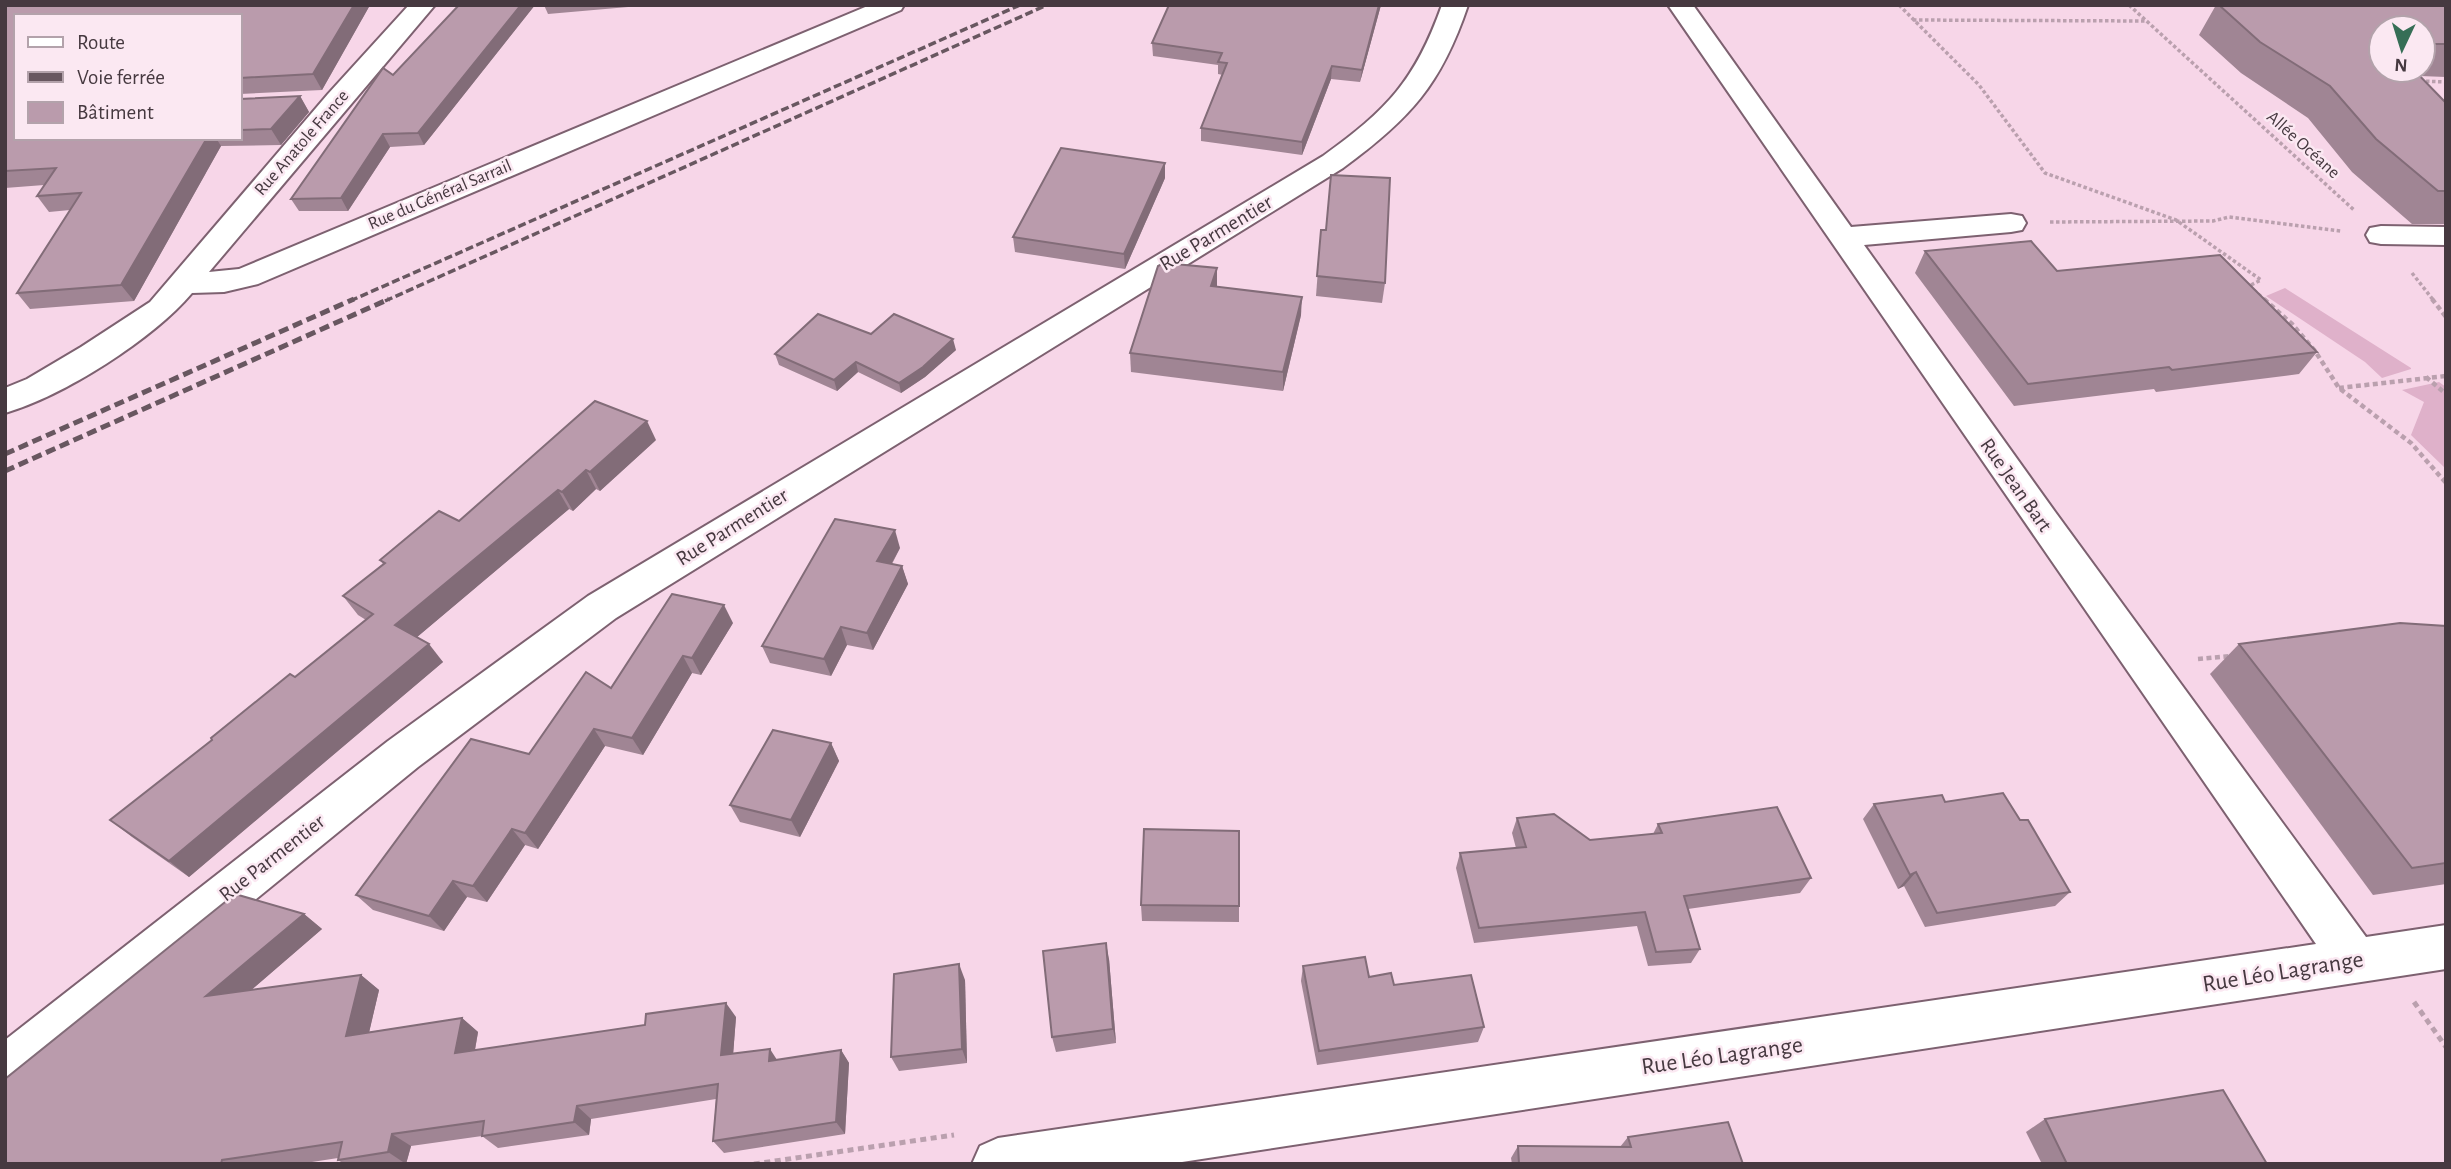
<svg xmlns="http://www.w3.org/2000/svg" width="2451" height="1169" viewBox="0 0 2451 1169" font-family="'Alegreya Sans',sans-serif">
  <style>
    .green { fill: #dfb1ca }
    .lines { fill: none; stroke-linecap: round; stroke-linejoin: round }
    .minor-casing { stroke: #7d6170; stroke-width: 4 }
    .path-far2 { stroke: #baa0ae; stroke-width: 3.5; stroke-dasharray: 3.5 2.5; stroke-linecap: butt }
    .path-far1 { stroke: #baa0ae; stroke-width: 4.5; stroke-dasharray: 5 3.5; stroke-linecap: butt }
    .path { stroke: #baa0ae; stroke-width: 5; stroke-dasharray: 6 4.5; stroke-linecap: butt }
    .minor { fill: #fff; fill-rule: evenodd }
    .rail-far1 { stroke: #685760; stroke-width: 3.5; stroke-dasharray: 8 3.5; stroke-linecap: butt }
    .rail { stroke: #685760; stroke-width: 5; stroke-dasharray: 10 5; stroke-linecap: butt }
    .wall { fill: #a08594; fill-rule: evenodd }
    .shaded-wall { fill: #826c78 }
    .building { fill: #ba9bac; stroke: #826c78; stroke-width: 2 }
    .labels { text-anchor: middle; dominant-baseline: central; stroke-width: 5; stroke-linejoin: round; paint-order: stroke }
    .far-street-label { font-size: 18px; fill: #463940; stroke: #fbe8f2 }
    .street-label { font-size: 21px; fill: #463940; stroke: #fbe8f2 }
    .near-street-label { font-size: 24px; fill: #463940; stroke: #fbe8f2 }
  </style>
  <rect width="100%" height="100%" fill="#f7d6e8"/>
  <g class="green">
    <polygon points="2285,288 2411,368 2411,369 2382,378 2365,362 2266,296"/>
    <polygon points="2439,382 2446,387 2446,469 2411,435 2424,402 2402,390"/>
  </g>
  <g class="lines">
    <defs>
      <g id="minor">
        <path d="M409,5H435L209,272L239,269L870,5H904L901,10L258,284L224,292L192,293C153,339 64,396 5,413V388L27,379L81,347L150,302L328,94Z"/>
        <path d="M1442,5H1468C1441,85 1410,119 1343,168L616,618L418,767L23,1089L5,1096V1040L388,741L588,596L1323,156C1387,110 1415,81 1442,5Z"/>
        <polygon points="1668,5 1693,5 1851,227 2011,214 2022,216 2026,223 2022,230 2011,232 1864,245 2053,509 2366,937 2446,925 2446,969 1169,1164 972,1164 980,1146 998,1138 2316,944"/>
        <polygon points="2381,226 2446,227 2446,245 2381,244 2370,242 2366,235 2370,228"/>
      </g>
    </defs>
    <use href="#minor" class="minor-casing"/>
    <g class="path-far2">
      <polyline points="1899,5 1979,85 2045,173 2176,220 2261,280 2249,286 2266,301"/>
      <polyline points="2129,5 2354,210"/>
      <polyline points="1913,20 2145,21"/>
      <polyline points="2420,81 2446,82"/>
      <polyline points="2050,222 2213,221 2229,217 2341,231"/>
      <polyline points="2412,273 2434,301"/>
    </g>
    <g class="path-far1">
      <polyline points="2264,299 2292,324 2315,351 2339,388 2411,443 2446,483"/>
      <polyline points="2432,299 2446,317"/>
      <polyline points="2426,377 2446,394"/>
      <polyline points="2339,388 2446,376"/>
      <polyline points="2198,659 2231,656"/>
    </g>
    <g class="path">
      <polyline points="2414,1002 2446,1047"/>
      <polyline points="754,1164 954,1135"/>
    </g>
    <use href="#minor" class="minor"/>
    <g class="rail-far1">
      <polyline points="350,301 1020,5"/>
      <polyline points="385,301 1047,5"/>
    </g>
    <g class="rail">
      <polyline points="5,454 354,299"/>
      <polyline points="5,471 389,299"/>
    </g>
  </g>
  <g class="wall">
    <polygon points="5,5 370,5 322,90 240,94 240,16 16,138 240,138 240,99 300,96 309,112 281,145 221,146 134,301 30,309 17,293 70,210 49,212 37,196 44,185 5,188"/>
    <polygon points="459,5 535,5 424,145 390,147 348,211 299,211 291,199 393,75"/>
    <polygon points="544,5 651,5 548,14"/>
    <polygon points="1381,5 1360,82 1331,79 1302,155 1201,141 1201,128 1223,75 1218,74 1218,65 1153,56 1152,43"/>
    <path d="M2216,5H2446V77L2420,76L2446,103V224H2412L2352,172L2308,118L2241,73L2199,35ZM2381,28H2423V70H2381Z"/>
    <polygon points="1165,178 1125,269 1015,252 1013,237"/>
    <polygon points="1321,230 1385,283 1382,303 1316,296"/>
    <polygon points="1925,251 2057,271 2317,352 2299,374 2156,392 2154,389 2014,406 1915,273"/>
    <polygon points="1217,287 1301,315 1283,391 1131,372 1130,353"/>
    <polygon points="871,334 956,350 925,377 901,393 858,372 837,391 779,365 775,354"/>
    <polygon points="656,440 600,491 596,489 573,511 569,509 417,637 443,662 189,877 132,837 110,820 295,677 366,620 358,615 343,596 383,564 380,560 459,521"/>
    <polygon points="900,548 892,564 902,566 908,584 873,650 847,645 831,676 770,663 762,646"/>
    <polygon points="733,623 701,675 692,673 643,755 605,746 538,849 525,845 487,902 467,897 444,931 373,910 356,895 611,688"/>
    <polygon points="2446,626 2446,884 2373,895 2210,674 2239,644"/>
    <polygon points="831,743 839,761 800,837 740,822 730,805"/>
    <polygon points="1945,802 2020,820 2070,892 2055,906 1925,927 1904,886 1898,889 1863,819 1874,804"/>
    <polygon points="1517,818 1590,840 1653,834 1658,824 1811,878 1800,893 1688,909 1700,949 1691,963 1648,966 1637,926 1474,943 1456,868 1460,853 1516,848 1512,833"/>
    <polygon points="1141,905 1239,906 1239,922 1142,921"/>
    <polygon points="304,914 322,929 251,990 361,975 379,990 369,1032 462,1018 478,1032 475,1050 736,1017 733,1054 777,1060 841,1050 849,1063 845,1134 724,1153 713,1141 716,1099 591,1119 589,1135 498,1148 482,1136 411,1146 406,1164 344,1164 338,1160 338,1158 299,1164 5,1164"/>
    <polygon points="1109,959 1116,1043 1056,1052 1052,1037"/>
    <polygon points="1303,966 1369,977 1484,1027 1478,1042 1317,1065 1301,981"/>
    <polygon points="965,980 967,1063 899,1071 891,1057"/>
    <polygon points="2045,1119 2267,1164 2042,1164 2026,1132"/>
    <polygon points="1628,1137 1743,1164 1512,1164 1511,1158 1518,1146 1620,1147"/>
  </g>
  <g class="shaded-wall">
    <polygon points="354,5 370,5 322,90 313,74"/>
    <polygon points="521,5 535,5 424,145 418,133"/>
    <polygon points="1379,5 1381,5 1360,82 1362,70"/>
    <polygon points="1332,66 1331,79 1302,155 1302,142"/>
    <polygon points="300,96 309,112 281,145 271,129"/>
    <polygon points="383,134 390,147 348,211 341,198"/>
    <polygon points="207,138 216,138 221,146 134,301 121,285"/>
    <polygon points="1165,163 1165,178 1125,269 1124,254"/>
    <polygon points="1217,268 1217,286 1211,305 1211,286"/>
    <polygon points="1302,297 1301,315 1283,391 1283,372"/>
    <polygon points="953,339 956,350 925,377 901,393 899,383"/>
    <polygon points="856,362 858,372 837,391 834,380"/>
    <polygon points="647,421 656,440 600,491 590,472"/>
    <polygon points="586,470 596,489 573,511 562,492"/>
    <polygon points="558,490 569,509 410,643 395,625"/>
    <polygon points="895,530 900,548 883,579 877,561"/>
    <polygon points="902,566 908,584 873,650 867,633"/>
    <polygon points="724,605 733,623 701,675 692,658"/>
    <polygon points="841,627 847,645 831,676 824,659"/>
    <polygon points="429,644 443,662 189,877 169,861"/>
    <polygon points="683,656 692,673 643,755 632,738"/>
    <polygon points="594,729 605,746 538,849 525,833"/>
    <polygon points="831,743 839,761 800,837 791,820"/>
    <polygon points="512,829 525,845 487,902 473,886"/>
    <polygon points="1916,872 1904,886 1898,889 1910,875"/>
    <polygon points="453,881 467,897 444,931 429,916"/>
    <polygon points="304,914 322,929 227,1011 206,996"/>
    <polygon points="1106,943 1109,959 1116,1043 1113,1029"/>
    <polygon points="959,964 965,980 967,1063 962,1049"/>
    <polygon points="361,975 379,990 365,1050 346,1036"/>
    <polygon points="726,1003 736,1017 732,1069 721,1055"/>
    <polygon points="462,1018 478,1032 472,1066 455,1053"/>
    <polygon points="770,1049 779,1063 769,1061"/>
    <polygon points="841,1050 849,1063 845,1134 836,1122"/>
    <polygon points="577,1106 591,1119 589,1135 574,1122"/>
    <polygon points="392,1134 411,1146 406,1164 388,1152"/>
  </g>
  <g class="building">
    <polygon points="5,5 354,5 313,74 240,78 240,16 16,16 16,138 207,138 121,285 17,293 81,193 37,196 56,168 5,171"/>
    <polygon points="459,5 521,5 418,133 383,134 341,198 291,199 383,68 393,75"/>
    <polygon points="1169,5 1379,5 1362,70 1332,66 1302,142 1201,128 1227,63 1218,62 1222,53 1152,43"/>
    <polygon points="2219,5 2446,5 2446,44 2423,44 2423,28 2381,28 2381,70 2414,70 2446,103 2446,191 2438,191 2376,139 2330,86 2260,42"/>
    <polygon points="300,96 271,129 240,130 240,99"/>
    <polygon points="1061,148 1165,163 1124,254 1013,237"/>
    <polygon points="1331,175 1390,178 1385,283 1317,276 1321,230 1326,230"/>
    <polygon points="2031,241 2057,271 2220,255 2317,352 2172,370 2169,367 2028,384 1925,251"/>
    <polygon points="1164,263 1217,268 1211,286 1302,297 1283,372 1130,353 1158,266"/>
    <polygon points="818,314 871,334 894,314 953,339 923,367 899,383 856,362 834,380 775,354"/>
    <polygon points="595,401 647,421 590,472 586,470 562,492 558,490 395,625 429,644 169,861 110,820 212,740 211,738 290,674 295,677 373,614 343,596 385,563 380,560 439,511 459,521"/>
    <polygon points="835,519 895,530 877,561 902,566 867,633 841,627 824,659 762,646"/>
    <polygon points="672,594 724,605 692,658 683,656 632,738 594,729 525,833 512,829 473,886 453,881 429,916 356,895 471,739 529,754 586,672 611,688"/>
    <polygon points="2400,623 2446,626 2446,863 2412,868 2239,644"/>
    <polygon points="773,730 831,743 791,820 730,805"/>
    <polygon points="2003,793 2020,820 2028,820 2070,892 1937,913 1916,872 1910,875 1874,804 1942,795 1945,802"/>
    <polygon points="1777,807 1811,878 1684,896 1700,949 1656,952 1645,912 1479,928 1460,853 1526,847 1517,818 1554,814 1590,840 1662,833 1658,824"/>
    <polygon points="1144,829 1239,831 1239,906 1141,905"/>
    <polygon points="235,894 304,914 206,996 361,975 346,1036 462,1018 455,1053 645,1025 646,1014 726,1003 721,1055 770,1049 769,1061 841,1050 836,1122 713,1141 718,1084 577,1106 574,1122 482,1136 484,1121 392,1134 388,1152 338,1160 342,1142 222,1160 221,1164 5,1164 5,1079"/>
    <polygon points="1106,943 1113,1029 1052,1037 1043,951"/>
    <polygon points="1365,957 1369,977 1391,973 1394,985 1471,975 1484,1027 1319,1051 1303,966"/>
    <polygon points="959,964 962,1049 891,1057 894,974"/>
    <polygon points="2223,1090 2267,1164 2067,1164 2045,1119"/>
    <polygon points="1728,1122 1743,1164 1519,1164 1518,1146 1631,1147 1628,1137"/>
  </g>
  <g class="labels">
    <g class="far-street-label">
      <text transform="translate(302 143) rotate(-49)">Rue Anatole France</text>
      <text transform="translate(2303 145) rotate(42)">Allée Océane</text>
      <text transform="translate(440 195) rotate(-23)">Rue du Général Sarrail</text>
    </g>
    <g class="street-label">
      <text transform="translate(1216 233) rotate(-31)">Rue Parmentier</text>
      <text transform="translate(2016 485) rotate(55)">Rue Jean Bart</text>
      <text transform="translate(732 527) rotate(-32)">Rue Parmentier</text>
      <text transform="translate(272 858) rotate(-38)">Rue Parmentier</text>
    </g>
    <g class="near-street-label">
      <text transform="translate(2283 972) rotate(-9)">Rue Léo Lagrange</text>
      <text transform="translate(1722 1056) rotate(-8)">Rue Léo Lagrange</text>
    </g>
  </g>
  <rect width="2451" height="1169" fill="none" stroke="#463940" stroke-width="14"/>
  <rect x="14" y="14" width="228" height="126" fill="#fbe8f2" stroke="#b3a2ab" stroke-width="2"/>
  <rect x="28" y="37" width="35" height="10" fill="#ffffff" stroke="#b3a2ab" stroke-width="2"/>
  <text x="77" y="49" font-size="21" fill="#463940">Route</text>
  <rect x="28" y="72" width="35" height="10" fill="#685760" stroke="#b3a2ab" stroke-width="2"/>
  <text x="77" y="84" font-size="21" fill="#463940">Voie ferrée</text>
  <rect x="28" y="102" width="35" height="21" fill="#ba9bac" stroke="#b3a2ab" stroke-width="2"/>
  <text x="77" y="119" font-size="21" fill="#463940">Bâtiment</text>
  <g transform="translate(2402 49) rotate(184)"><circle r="33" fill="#fbe8f2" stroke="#b3a2ab" stroke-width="2"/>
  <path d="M0-5L12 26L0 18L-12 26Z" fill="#366e56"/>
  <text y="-10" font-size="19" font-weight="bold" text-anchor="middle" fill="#463940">N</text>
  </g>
</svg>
